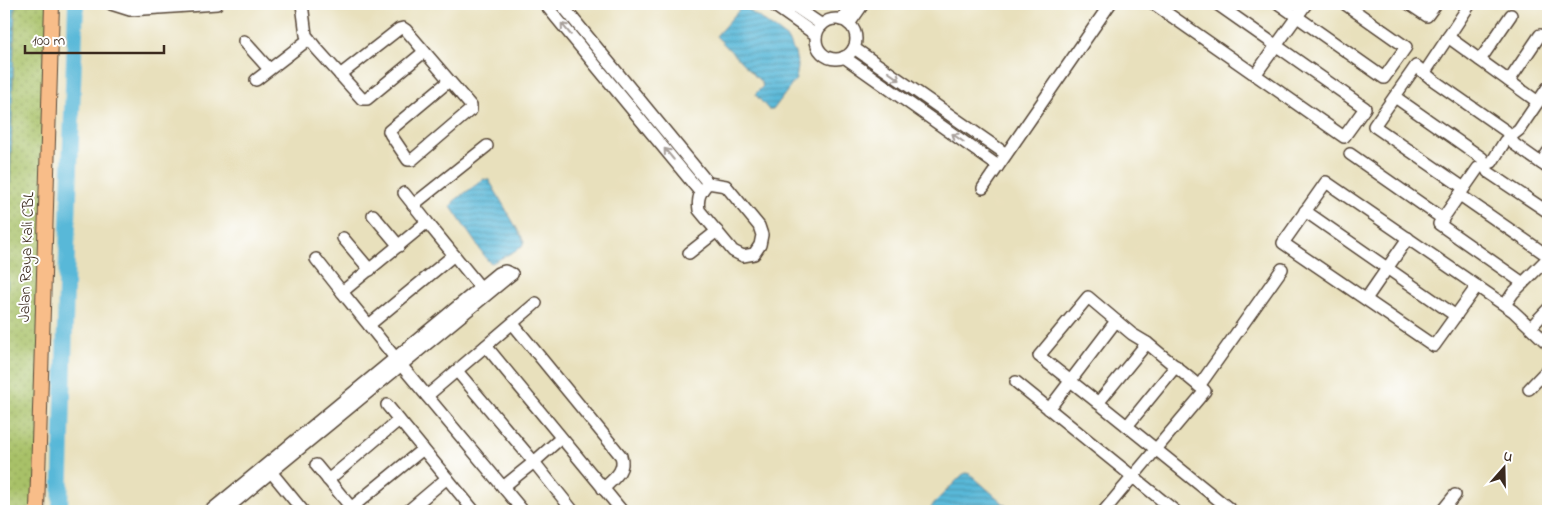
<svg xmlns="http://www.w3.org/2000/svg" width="1552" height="515" viewBox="0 0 1552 515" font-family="'Indie Flower',sans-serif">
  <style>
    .grass { fill: url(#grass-dots); stroke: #727642 }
    .water { fill: url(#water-rules); stroke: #4a717b }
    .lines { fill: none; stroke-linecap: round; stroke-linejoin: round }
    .river { stroke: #59b8d8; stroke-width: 16 }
    .minor-casing { stroke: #554536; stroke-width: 14 }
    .major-casing { stroke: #554536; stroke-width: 16 }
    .minor { stroke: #fff; stroke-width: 11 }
    .major { stroke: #f8bd89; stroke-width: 14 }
    .oneway { stroke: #a79f9a }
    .labels { text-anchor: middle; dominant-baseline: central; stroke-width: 4; stroke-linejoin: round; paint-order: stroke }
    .street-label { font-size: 16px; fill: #3b2a1e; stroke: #fff }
  </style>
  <defs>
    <pattern id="grass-dots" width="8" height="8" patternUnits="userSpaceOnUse" patternTransform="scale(1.25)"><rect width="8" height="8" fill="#a8c167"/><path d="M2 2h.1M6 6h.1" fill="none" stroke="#8a9d54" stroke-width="1.8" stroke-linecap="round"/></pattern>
    <pattern id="water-rules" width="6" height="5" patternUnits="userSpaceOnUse" patternTransform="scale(1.25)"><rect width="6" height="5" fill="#59b8d8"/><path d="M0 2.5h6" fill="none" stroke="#4b96af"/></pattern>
  </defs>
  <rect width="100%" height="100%" fill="#fff"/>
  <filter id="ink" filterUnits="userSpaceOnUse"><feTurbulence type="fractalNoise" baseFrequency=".02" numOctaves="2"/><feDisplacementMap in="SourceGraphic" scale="10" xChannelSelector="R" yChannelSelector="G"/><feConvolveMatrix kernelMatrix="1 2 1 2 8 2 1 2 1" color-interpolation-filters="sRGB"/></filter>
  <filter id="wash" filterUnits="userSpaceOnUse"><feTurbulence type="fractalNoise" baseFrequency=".0096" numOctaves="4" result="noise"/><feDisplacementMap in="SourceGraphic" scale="20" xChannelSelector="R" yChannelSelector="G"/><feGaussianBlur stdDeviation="1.12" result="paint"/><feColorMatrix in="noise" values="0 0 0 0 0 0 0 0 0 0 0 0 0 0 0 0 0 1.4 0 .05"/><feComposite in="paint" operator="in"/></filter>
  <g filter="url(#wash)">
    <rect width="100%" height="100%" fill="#e8e0bc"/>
    <polygon class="grass" points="15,4 52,4 39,511 4,511 4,407"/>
    <g class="water">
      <polygon points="4,4 15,4 4,407"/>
      <polygon points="740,9 747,9 786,37 795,53 798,67 796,79 773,110 769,110 755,94 763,86 761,82 716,36"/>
      <polygon points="484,179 489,180 524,241 522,247 492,263 488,261 451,207 454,201"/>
      <polygon points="966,473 970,474 1012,511 929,511 934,503 962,475"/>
    </g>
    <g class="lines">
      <polyline class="river" points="60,511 67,251 76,4"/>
    </g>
  </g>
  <g filter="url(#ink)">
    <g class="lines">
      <defs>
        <g id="minor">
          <polyline points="111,4 130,10 217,4"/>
          <polyline points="302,4 306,35 316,48 362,99 367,99 424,52"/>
          <polyline points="545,4 700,192"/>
          <polyline points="561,4 708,183"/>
          <polyline points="772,4 816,35"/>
          <polyline points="791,4 822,25"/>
          <polyline points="1154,4 1344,137 1365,108 1217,4"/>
          <polyline points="1279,4 1384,78 1406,47 1345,4"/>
          <polyline points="1409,4 1427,16 1436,4"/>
          <circle cx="836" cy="39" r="20"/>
          <polyline points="841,20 852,4"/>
          <polyline points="849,24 863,4"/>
          <polyline points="1448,37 1538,102"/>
          <polyline points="244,41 269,69"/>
          <polyline points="854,48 1006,154"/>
          <polyline points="844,57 998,166"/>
          <polyline points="1480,60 1511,15"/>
          <polyline points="1425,72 1470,4"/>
          <polyline points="340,75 399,29 403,28 406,30 471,106 471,110 468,112 412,160 408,160 391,135 389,131 449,81"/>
          <polyline points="1255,75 1306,4"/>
          <polyline points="256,80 309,39"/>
          <polyline points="1509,81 1540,35"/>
          <polyline points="1395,97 1482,158 1488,172 1548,212"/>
          <polyline points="1350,154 1443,219"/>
          <polyline points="1541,163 1548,152"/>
          <path d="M708,183L726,186L759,226L762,235L760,245L754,254L743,256L733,251L699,210C697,198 700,192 708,183Z"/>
          <polyline points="983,188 1110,4"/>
          <polyline points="1464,188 1374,126 1416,66 1433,80 1506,131 1514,144 1548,168"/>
          <polyline points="404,193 427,222"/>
          <polyline points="1460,195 1548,256"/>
          <polyline points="413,205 487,146"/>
          <polyline points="1305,211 1456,316"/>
          <polyline points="373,215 399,246"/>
          <polyline points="343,238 370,270"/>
          <polyline points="689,253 717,231"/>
          <polyline points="316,259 342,292"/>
          <polyline points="1523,283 1439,224 1478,168 1492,162 1505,141 1519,130 1548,87"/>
          <polyline points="1477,286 1434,346 1283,243 1326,182 1513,311 1548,344"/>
          <polyline points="480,287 427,222 342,292 401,365 523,511"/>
          <polyline points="1366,299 1408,238"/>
          <polyline points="1505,305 1513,293 1548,258"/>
          <path d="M513,324L621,456C626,471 613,479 603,489"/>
          <polyline points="369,325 454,255"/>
          <polyline points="1531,327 1548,309"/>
          <polyline points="486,346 622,511"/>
          <polyline points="457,371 534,462 573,511"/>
          <polyline points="1016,382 1175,511"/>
          <polyline points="1199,386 1282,269"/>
          <polyline points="1529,389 1548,369"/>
          <polyline points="427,396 536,303"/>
          <polyline points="1098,403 1147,343"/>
          <polyline points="387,405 474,511"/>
          <polyline points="1049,409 1116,321"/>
          <polyline points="1127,426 1176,366"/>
          <polyline points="316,465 354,511"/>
          <polyline points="267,467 303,511"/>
          <polyline points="328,480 399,420"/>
          <polyline points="503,487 534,462 561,438"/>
          <polyline points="351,508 423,449"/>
          <polyline points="210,511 498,273 505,271 512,274"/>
          <polyline points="224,511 512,274"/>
          <polyline points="408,511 447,478"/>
          <path d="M1104,511L1205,391L1147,343L1132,334L1088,297L1039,356C1104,407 1168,459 1232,511"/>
          <polyline points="1442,511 1455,495"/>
        </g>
        <polyline id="major" points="37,511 52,4"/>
      </defs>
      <use href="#minor" class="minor-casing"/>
      <use href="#major" class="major-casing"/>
      <use href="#minor" class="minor"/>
      <use href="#major" class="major"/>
    </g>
    <defs><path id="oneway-shaft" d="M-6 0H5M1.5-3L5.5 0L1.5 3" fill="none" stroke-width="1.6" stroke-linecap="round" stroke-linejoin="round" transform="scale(1.25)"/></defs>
    <g class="oneway">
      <use href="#oneway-shaft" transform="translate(566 29) rotate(-130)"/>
      <use href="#oneway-shaft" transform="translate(894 76) rotate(35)"/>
      <use href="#oneway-shaft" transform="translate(958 138) rotate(-145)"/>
      <use href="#oneway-shaft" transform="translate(669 154) rotate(-130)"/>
    </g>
  </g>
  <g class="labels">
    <g class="street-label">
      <text transform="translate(27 257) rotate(-88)">Jalan Raya Kali CBL</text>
    </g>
  </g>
  <rect width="1552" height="515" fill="none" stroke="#fff" stroke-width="20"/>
  <g transform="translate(1504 468) rotate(20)" stroke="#ffffff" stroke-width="4" paint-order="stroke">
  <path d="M0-4L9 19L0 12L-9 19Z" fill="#3b2a1e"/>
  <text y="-8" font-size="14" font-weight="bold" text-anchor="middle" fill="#3b2a1e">U</text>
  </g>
  <path d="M25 45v8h139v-8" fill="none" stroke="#3b2a1e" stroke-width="2.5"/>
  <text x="32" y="45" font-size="15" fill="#3b2a1e" stroke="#ffffff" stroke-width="4" paint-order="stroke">100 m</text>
</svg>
